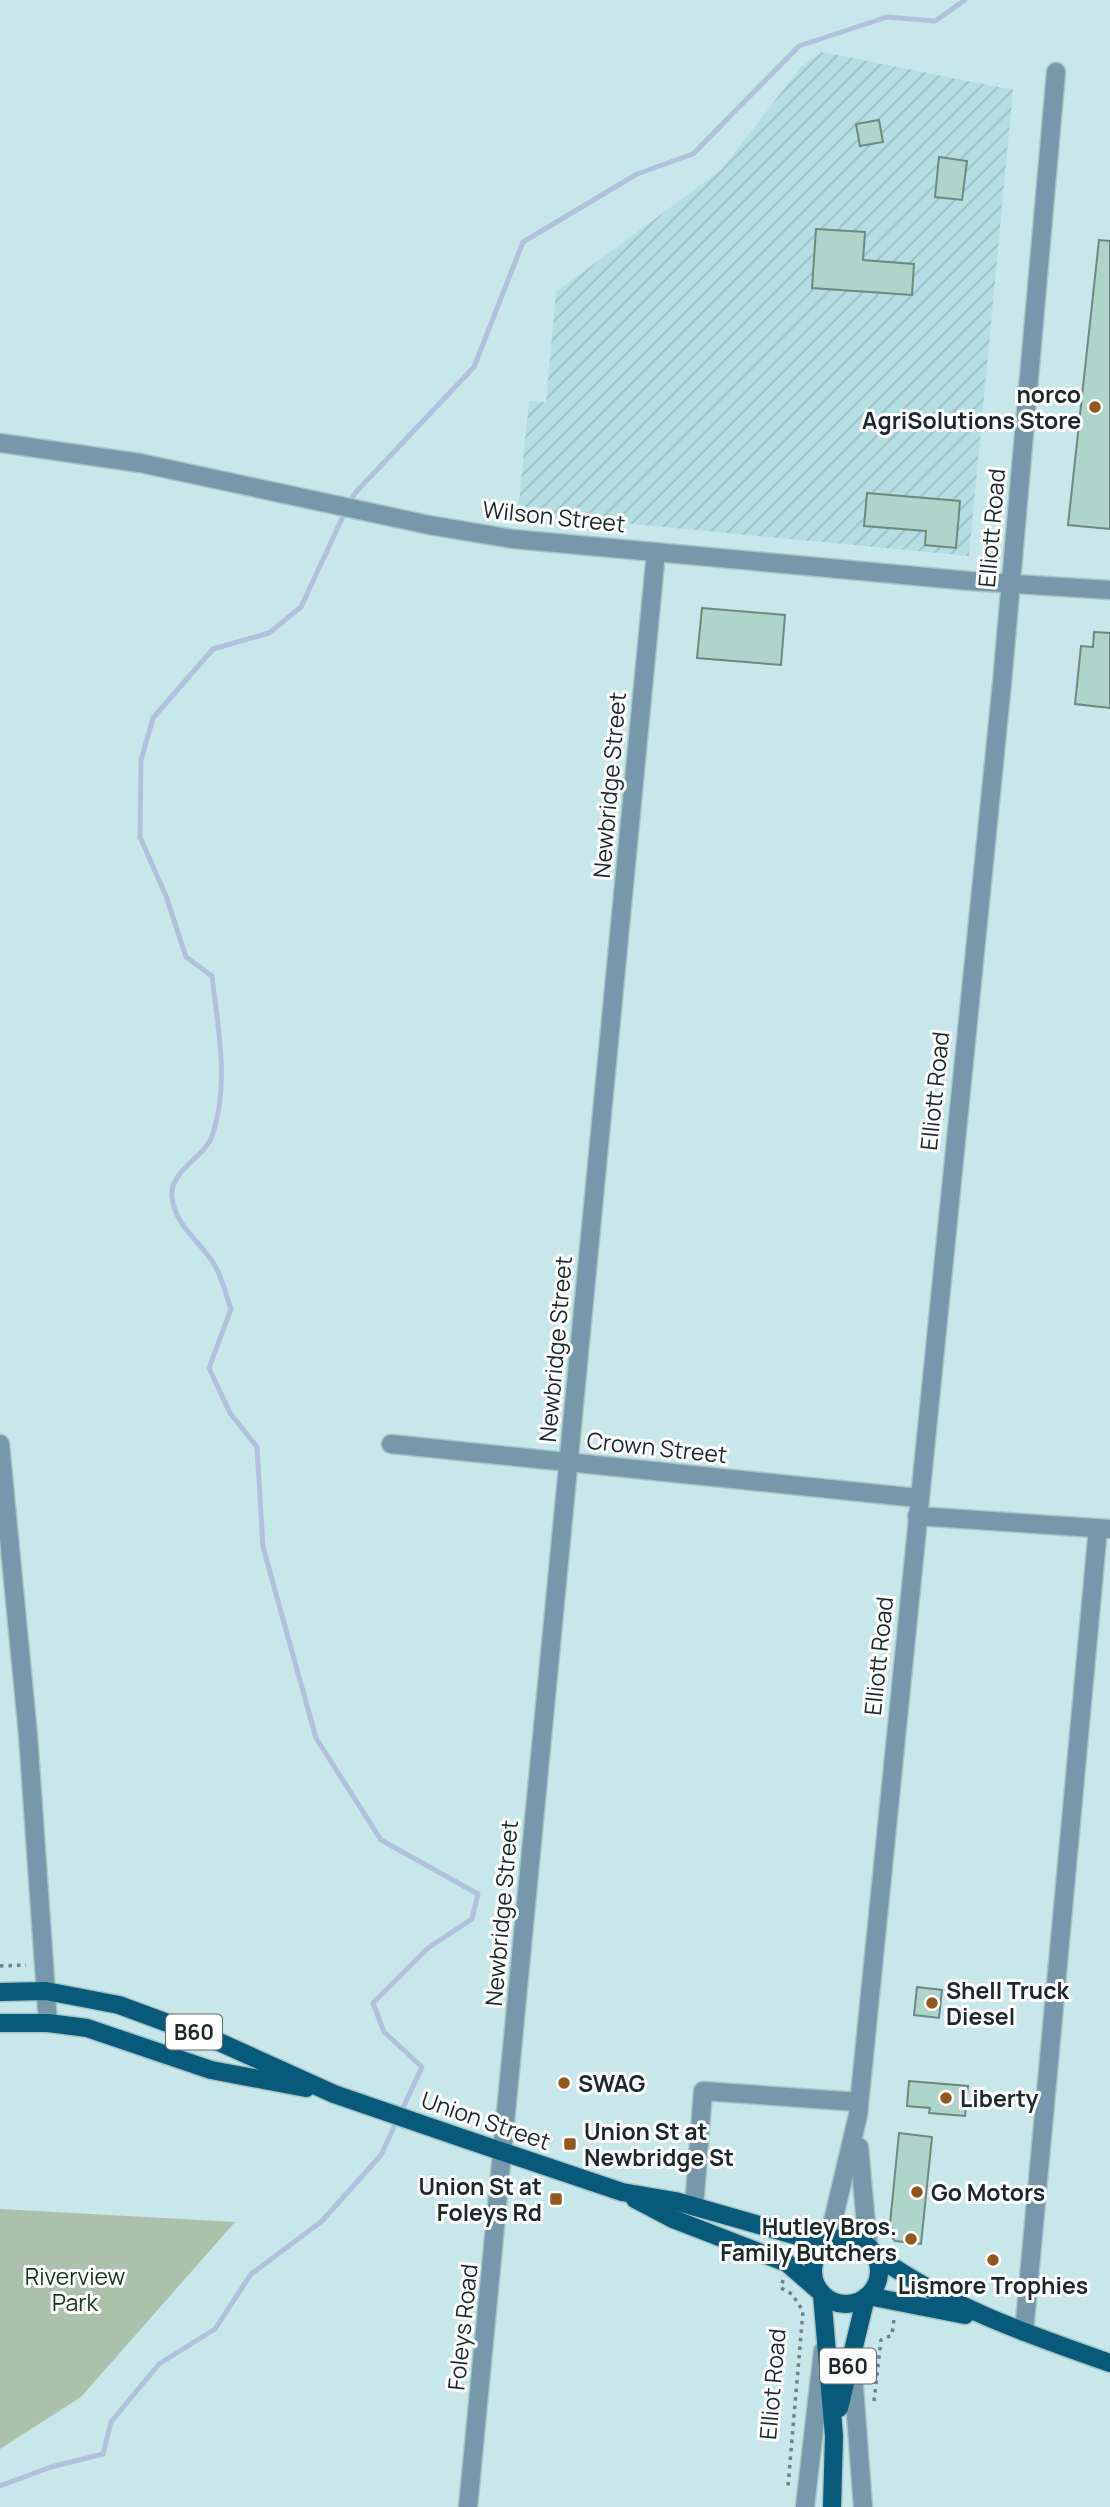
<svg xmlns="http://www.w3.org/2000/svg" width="1110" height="2507" viewBox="0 0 1110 2507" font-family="Manrope,sans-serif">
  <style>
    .industrial { fill: url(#industrial-furrows) }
    .green { fill: #abc1ab }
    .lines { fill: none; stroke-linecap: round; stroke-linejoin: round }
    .stream { stroke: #b1c1dc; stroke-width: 5 }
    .building { fill: #afd4c9; stroke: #6d8981; stroke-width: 2 }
    .minor-casing { stroke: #a8c5c7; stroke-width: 21 }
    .major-casing { stroke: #a8c5c7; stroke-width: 21 }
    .path { stroke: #6d8284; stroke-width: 3.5; stroke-dasharray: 3.5 5; stroke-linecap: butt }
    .minor { stroke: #7698aa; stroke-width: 18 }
    .major { stroke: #085a7a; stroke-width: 18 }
    .poi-dot { fill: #94571b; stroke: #fff; stroke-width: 2.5 }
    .labels { text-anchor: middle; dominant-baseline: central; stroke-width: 6; stroke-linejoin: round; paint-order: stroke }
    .shield { fill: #fff; stroke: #60696a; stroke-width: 2 }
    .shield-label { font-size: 21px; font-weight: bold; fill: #1c292a }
    .poi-label { font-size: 23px; font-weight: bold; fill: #1c292a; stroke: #fff; text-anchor: start }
    .street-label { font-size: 23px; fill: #1c292a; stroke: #fff }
    .park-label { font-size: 23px; fill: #133918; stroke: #fff }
  </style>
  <defs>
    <pattern id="industrial-furrows" width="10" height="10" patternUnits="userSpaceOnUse" patternTransform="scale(1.75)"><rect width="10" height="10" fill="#b4dee2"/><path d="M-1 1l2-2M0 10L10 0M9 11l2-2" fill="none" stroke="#9abec2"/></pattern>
  </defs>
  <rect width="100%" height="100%" fill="#c7e7ea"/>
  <polygon class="industrial" points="822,52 1013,90 969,556 518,513 529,401 546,402 556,292 721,170 801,67"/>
  <polygon class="green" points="0,2209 235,2222 81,2397 0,2449"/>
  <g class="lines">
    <g class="stream">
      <polyline points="349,503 356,492 474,367 523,242 637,174 693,154 799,46 887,17 935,21 965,0"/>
      <path d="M0,2486L51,2467L103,2454L111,2422L159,2364L215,2329L251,2274L322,2221L381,2155L422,2067L384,2032L373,2003L428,1948L472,1919L478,1894L381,1840L316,1738L263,1547L257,1447L230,1413L209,1368L231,1309C226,1295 222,1277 214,1264C200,1241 175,1226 172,1197C169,1171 205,1157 212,1136C230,1084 218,1030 212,976L186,957L166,896L140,837L141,760L153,718L213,649L269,633L301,607L345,512"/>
    </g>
  </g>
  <g class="building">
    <polygon points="879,120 883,142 860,146 856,124"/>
    <polygon points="939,157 967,161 962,200 935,197"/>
    <polygon points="816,229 865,232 863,260 914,264 912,295 812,288"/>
    <polygon points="1099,240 1110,241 1110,529 1068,525"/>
    <polygon points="867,493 960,501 956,548 925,545 926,531 864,526"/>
    <polygon points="702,608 785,615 781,665 697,658"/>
    <polygon points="1094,632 1110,633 1110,708 1075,704 1081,646 1093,647"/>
    <polygon points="917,1987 942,1990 939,2018 914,2015"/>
    <polygon points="909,2081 968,2086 965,2116 929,2113 930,2108 907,2106"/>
    <polygon points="899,2133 932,2137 921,2244 895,2241 889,2234"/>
  </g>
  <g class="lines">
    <defs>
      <g id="minor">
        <polyline points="0,443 140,463 429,525 513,539 970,581 1110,590"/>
        <polyline points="0,1444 28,1735 48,2023"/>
        <polyline points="391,1444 918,1498"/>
        <polyline points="917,1516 1109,1529"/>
        <polyline points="859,2147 868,2246"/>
        <polyline points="694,2207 703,2091 859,2102"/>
        <polyline points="828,2242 858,2115 1002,683 1056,72"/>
        <polyline points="1024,2332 1098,1528"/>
        <polyline points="852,2361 863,2507"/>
        <polyline points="468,2507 656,552"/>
        <polyline points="805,2507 823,2351"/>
      </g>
      <g id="major">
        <polyline points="0,1992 46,1991 119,2005 219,2042 334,2094 465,2139 622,2192 675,2201 826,2244"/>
        <polyline points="0,2023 48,2023 87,2028 211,2070 306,2088"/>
        <polyline points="635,2199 673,2219 787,2263 818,2290"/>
        <circle cx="846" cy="2271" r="33"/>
        <path d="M874,2254C946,2306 1027,2334 1110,2363"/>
        <polyline points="822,2294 834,2436 832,2507"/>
        <polyline points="868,2296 965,2315"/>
        <polyline points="839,2408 866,2297"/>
      </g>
    </defs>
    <use href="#minor" class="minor-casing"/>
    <use href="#major" class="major-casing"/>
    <g class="path">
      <polyline points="0,1966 26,1965"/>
      <polyline points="783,2280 781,2288 792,2294 803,2311 788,2486"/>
      <polyline points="874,2401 881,2340 892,2335 894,2319"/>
    </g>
    <use href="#minor" class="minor"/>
    <use href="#major" class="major"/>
  </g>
  <g class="poi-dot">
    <circle cx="1095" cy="407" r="7"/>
    <circle cx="932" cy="2003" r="7"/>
    <circle cx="564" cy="2083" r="7"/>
    <circle cx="946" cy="2098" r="7"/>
    <rect x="563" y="2137" width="14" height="14" rx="3.5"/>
    <circle cx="917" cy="2192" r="7"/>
    <rect x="549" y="2192" width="14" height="14" rx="3.5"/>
    <circle cx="911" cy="2239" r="7"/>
    <circle cx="993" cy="2260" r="7"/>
  </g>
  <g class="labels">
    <g class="shield">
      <rect x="166" y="2014.5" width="56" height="35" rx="5"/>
      <rect x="820" y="2348.5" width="56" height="35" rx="5"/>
    </g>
    <g class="shield-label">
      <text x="194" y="2032">B60</text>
      <text x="848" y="2366">B60</text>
    </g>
    <g class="poi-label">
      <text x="1081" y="394" text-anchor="end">norco<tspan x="1081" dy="26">AgriSolutions Store</tspan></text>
      <text x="946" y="1990">Shell Truck<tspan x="946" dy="26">Diesel</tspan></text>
      <text x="578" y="2083">SWAG</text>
      <text x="960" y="2098">Liberty</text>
      <text x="584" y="2131">Union St at<tspan x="584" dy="26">Newbridge St</tspan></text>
      <text x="542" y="2186" text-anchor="end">Union St at<tspan x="542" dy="26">Foleys Rd</tspan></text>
      <text x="931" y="2192">Go Motors</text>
      <text x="897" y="2226" text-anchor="end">Hutley Bros.<tspan x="897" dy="26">Family Butchers</tspan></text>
      <text x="993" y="2285" text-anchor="middle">Lismore Trophies</text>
    </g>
    <g class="street-label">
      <text transform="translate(554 516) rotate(6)">Wilson Street</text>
      <text transform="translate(991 528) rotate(-85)">Elliott Road</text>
      <text transform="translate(609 785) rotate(-85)">Newbridge Street</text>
      <text transform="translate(934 1091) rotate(-84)">Elliott Road</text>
      <text transform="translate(555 1349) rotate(-85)">Newbridge Street</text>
      <text transform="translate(657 1447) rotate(6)">Crown Street</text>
      <text transform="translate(878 1656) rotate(-84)">Elliott Road</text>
      <text transform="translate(501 1913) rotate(-85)">Newbridge Street</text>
      <text transform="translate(486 2120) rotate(19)">Union Street</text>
      <text transform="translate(462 2327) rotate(-84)">Foleys Road</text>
      <text transform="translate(772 2384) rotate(-85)">Elliot Road</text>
    </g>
    <g class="park-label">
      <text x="75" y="2276">Riverview<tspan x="75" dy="26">Park</tspan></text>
    </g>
  </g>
</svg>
